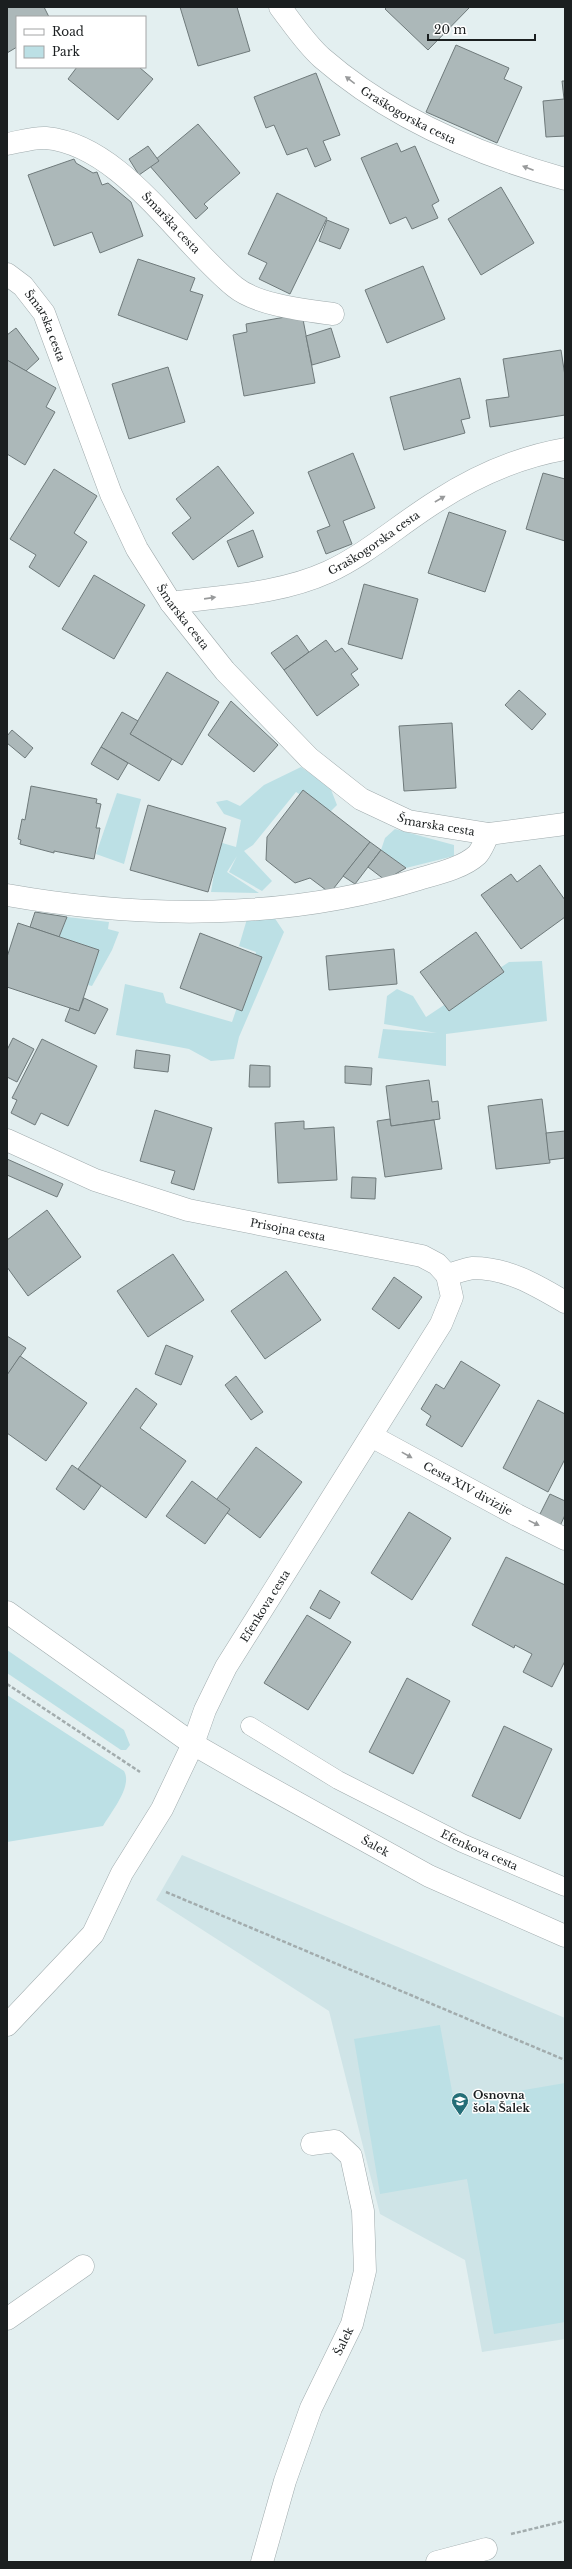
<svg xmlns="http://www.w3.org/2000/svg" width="572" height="2569" viewBox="0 0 572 2569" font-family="'Libre Baskerville',serif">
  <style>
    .built { fill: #cfe4e7 }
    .green { fill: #bce0e5 }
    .building { fill: #acb8b9; stroke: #6f7a7b }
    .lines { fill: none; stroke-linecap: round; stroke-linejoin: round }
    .service-casing { stroke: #a0abad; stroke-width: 19 }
    .minor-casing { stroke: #a0abad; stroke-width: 23 }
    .path { stroke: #a2acad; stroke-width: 2.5; stroke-dasharray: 4 2; stroke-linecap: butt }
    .service { stroke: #fff; stroke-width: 18 }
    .minor { stroke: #fff; stroke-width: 22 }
    .oneway { fill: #989a9b }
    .labels { text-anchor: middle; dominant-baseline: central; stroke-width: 3; stroke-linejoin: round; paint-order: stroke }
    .street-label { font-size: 11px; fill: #1b1f20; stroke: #fff }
    .poi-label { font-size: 11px; font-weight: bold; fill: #1b1f20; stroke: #fff; text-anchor: start }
  </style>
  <rect width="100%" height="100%" fill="#e3eff0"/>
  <polygon class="built" points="182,1855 565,2018 565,2339 482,2352 465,2260 380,2214 329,2011 156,1900"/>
  <g class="green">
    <polygon points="301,767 330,787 337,805 329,813 296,792 253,845 244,851 272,881 262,891 229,872 237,856 227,872 259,893 211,892 219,842 236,847 241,820 224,814 216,802 227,800 240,806 264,785"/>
    <polygon points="117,793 141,799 124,864 96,854"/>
    <polygon points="395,829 454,845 454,856 406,868 381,850 385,838"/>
    <polygon points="67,917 109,922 108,929 119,932 112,950 92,986 88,985 99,950 59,937"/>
    <polygon points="274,917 284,932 239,1037 234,1059 211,1061 189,1049 116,1035 125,984 163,993 166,1003 232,1022 256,952 239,946 247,919"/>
    <polygon points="542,961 547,1021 446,1034 446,1066 378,1058 383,1029 437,1033 384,1024 387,996 397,989 413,996 426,1017 509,962"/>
    <polygon points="7,1650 124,1730 130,1745 126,1750 121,1750 7,1673"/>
    <path d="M7,1695L124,1771C133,1786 111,1812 103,1826L7,1842Z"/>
    <polygon points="440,2025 454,2102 565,2083 565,2322 494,2334 467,2179 380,2194 354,2039"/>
  </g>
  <g class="building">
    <polygon points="7,7 44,7 49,17 17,17 17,47 7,53"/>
    <polygon points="180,7 237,7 250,51 198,66"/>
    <polygon points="387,7 470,7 428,50 385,9"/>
    <polygon points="456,45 509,68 504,79 522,87 497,143 426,112"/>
    <polygon points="77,67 139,67 153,79 118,120 68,79"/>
    <polygon points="316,73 340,135 323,141 331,160 315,167 307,148 287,155 274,125 266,128 254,97"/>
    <polygon points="562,81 565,81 565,136 546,137 543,101 564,99"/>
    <polygon points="198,124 240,173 204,204 208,208 196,219 149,165"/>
    <polygon points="397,143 401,152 415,146 439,201 432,205 438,218 412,229 406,217 390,224 361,158"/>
    <polygon points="148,146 159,161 139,175 129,159"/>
    <polygon points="74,159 76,163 93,173 97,172 102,185 108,183 131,202 143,236 100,253 92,232 54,246 28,175"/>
    <polygon points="501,187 534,243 481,275 448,219"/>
    <polygon points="277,193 327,218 290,294 259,279 267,263 248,254"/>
    <polygon points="327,220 349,229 340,249 319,241"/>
    <polygon points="138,259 195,278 190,291 203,295 187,340 118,315"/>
    <polygon points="423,266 445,319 387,343 365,290"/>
    <polygon points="302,314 315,383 244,396 233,335 247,332 246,324"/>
    <polygon points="16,328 39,359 26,371 7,360 7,335"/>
    <polygon points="331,328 340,357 312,365 306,336"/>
    <polygon points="561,350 565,376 565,415 490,427 486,400 509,397 503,359"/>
    <polygon points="7,360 56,388 46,407 55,412 25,465 7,454"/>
    <polygon points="168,367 185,422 129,439 112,384"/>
    <polygon points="460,378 470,418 461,420 465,433 404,450 390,397"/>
    <polygon points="353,453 375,508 343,521 352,544 326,554 317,531 330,526 308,472"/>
    <polygon points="218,466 254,513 193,560 172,533 191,518 176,499"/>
    <polygon points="54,469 97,496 74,533 87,542 59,587 29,567 36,555 10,539"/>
    <polygon points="543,473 565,479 565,541 526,529"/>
    <polygon points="449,512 506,531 485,592 428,573"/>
    <polygon points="253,530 263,557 238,567 227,541"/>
    <polygon points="94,575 145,605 114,659 62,629"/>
    <polygon points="364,584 418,599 402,659 348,644"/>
    <polygon points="297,635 309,652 284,670 271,653"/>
    <polygon points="326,640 335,652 342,648 358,669 351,674 359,685 317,716 284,670"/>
    <polygon points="167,672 219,702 182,765 130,734"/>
    <polygon points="519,690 546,714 532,730 505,705"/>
    <polygon points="231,701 278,745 254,772 208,735"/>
    <polygon points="122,712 138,721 130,734 172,759 159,781 101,747"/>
    <polygon points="452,723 456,788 404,791 399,726"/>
    <polygon points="12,730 33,748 25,758 7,743 7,736"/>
    <polygon points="101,747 128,763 118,780 91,764"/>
    <polygon points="31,786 97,799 96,803 101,804 96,828 100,828 94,859 54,851 54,853 20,844 21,840 18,839 22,819 25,820"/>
    <polygon points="303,790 370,842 330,893 310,878 295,883 266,860 267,837"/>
    <polygon points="148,805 226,828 208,892 130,870"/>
    <polygon points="370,842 381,850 355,884 343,876"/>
    <polygon points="381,850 406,868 385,880 368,867"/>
    <polygon points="540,865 565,900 565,917 521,949 481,895 511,874 517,882"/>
    <polygon points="35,912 67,917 59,937 30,927"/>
    <polygon points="18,923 99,950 79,1011 7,987 7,957"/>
    <polygon points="476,932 504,972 449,1011 420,972"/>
    <polygon points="200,933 262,957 242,1011 180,988"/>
    <polygon points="394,949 397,984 329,990 326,956"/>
    <polygon points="84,998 108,1009 95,1034 65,1021 70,1008 79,1011"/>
    <polygon points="13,1038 34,1049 17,1082 7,1077 7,1050"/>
    <polygon points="42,1039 97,1066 68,1126 41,1113 35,1125 11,1113 17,1100 12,1098"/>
    <polygon points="136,1050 170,1055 168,1072 134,1068"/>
    <polygon points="250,1065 270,1066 270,1087 249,1087"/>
    <polygon points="345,1066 372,1068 371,1085 345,1083"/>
    <polygon points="429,1080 432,1102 438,1101 440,1119 391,1126 386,1086"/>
    <polygon points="542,1099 550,1163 496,1169 488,1106"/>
    <polygon points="155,1110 212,1128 194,1190 171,1183 175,1171 140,1161"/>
    <polygon points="390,1119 391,1126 434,1120 442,1169 385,1177 377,1121"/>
    <polygon points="304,1121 304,1129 334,1127 337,1180 278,1183 275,1123"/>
    <polygon points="565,1131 565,1158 549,1160 546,1133"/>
    <polygon points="7,1159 63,1184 57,1197 7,1175"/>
    <polygon points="352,1177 376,1178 375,1199 351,1198"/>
    <polygon points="47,1210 81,1257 28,1296 7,1267 7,1240"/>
    <polygon points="173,1254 204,1300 148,1337 117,1291"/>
    <polygon points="286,1271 321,1320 265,1359 231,1311"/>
    <polygon points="394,1277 422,1297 399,1329 372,1309"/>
    <polygon points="7,1336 26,1348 8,1374 7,1373"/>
    <polygon points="166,1345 193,1356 181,1385 155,1374"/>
    <polygon points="20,1356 87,1403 46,1461 7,1433 7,1375"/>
    <polygon points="461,1361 500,1385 462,1447 426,1425 431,1416 421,1409 436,1384 444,1389"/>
    <polygon points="236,1376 263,1412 251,1420 225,1385"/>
    <polygon points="136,1388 157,1404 140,1428 186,1461 146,1518 78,1469"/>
    <polygon points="538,1400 565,1414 565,1459 548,1492 503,1468"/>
    <polygon points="256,1447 302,1482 260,1538 214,1503"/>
    <polygon points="72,1465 101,1486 84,1510 56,1489"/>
    <polygon points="192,1481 230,1509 205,1544 166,1516"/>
    <polygon points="550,1494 565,1501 565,1515 560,1526 539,1516"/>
    <polygon points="409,1512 451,1538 412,1600 371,1573"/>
    <polygon points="506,1557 565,1585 565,1661 552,1687 523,1672 532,1654 515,1645 514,1648 472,1625"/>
    <polygon points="320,1590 340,1602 330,1619 310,1608"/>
    <polygon points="307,1615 351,1642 308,1710 264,1683"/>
    <polygon points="407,1678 450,1701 413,1774 369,1752"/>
    <polygon points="504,1726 552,1749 520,1819 472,1796"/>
  </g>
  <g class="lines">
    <defs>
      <g id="service">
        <path id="s1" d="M250,1726L338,1780L462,1843L565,1887"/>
      </g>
      <g id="minor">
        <path id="s2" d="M280,7C293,24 306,44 322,58C391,118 478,155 565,179"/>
        <path id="s3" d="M7,144C19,142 34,137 46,138C122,145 179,242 235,287C257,305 304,310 333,314"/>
        <path id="s4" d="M7,274L23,286L44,313L111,494L137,549L171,603L225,671L309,758L361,799L408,821L489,834"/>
        <path id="s5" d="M171,603C223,596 280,594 328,572C367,554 400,524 437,501C476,476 519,457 565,449"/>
        <path d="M7,895C142,919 287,920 419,879C436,874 463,868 477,855C482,850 485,840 489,834L565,824"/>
        <path id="s6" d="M7,1140L95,1180L188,1210L422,1256L437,1264L447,1275L452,1297L441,1324L226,1667L205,1710L193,1744L162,1809L122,1873L93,1934L7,2025"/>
        <path d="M447,1275C455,1273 465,1269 473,1268C508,1268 536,1285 565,1302"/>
        <path id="s7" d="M373,1437L517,1515L565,1539"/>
        <path id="s8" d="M7,1612L193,1744L254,1779L429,1876L565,1936"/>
        <polyline points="7,2319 83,2266"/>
        <path id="s9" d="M262,2562L285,2481L311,2408L352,2324L365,2271L363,2211L351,2156L335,2141L312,2144"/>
        <polyline points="437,2562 486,2549"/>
      </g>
    </defs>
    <use href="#service" class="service-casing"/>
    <use href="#minor" class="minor-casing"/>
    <g class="path">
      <polyline points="7,1684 140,1772"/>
      <polyline points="166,1892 565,2060"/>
      <polyline points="511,2534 565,2521"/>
    </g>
    <use href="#service" class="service"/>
    <use href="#minor" class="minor"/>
  </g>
  <defs><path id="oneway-solid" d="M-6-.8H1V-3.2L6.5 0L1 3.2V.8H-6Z"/></defs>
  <g class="oneway">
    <use href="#oneway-solid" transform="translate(350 80) rotate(-142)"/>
    <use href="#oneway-solid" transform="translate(528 168) rotate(-159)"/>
    <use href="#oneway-solid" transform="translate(440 499) rotate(-30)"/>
    <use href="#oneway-solid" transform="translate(210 598) rotate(-8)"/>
    <use href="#oneway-solid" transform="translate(407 1455) rotate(29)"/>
    <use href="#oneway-solid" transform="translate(534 1523) rotate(26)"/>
  </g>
  <defs>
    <symbol id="school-pin" viewBox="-11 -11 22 30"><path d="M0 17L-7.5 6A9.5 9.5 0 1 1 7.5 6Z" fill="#246e77" stroke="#fff"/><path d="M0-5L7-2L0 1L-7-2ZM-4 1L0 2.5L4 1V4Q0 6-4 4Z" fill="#fff"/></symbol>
  </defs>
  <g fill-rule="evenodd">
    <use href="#school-pin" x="450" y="2091" width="20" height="27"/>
  </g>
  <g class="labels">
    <g class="street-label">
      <text stroke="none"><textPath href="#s2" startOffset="170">Graškogorska cesta</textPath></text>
      <text stroke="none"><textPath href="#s3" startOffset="194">Šmarška cesta</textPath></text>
      <text stroke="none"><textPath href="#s4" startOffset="66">Šmarska cesta</textPath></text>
      <text stroke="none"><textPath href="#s5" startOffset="215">Graškogorska cesta</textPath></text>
      <text stroke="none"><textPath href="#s4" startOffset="390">Šmarska cesta</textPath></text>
      <text stroke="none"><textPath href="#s4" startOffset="726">Šmarska cesta</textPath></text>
      <text stroke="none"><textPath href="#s6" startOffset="296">Prisojna cesta</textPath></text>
      <text stroke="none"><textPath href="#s7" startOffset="108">Cesta XIV divizije</textPath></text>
      <text transform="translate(265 1606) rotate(-58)">Efenkova cesta</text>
      <text stroke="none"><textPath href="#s8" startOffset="437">Šalek</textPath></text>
      <text stroke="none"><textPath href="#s1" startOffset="261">Efenkova cesta</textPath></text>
      <text stroke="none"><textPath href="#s9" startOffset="236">Šalek</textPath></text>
    </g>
    <g class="poi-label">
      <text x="473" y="2095">Osnovna<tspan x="473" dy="13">šola Šalek</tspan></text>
    </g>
  </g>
  <rect width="572" height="2569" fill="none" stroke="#1b1f20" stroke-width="16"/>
  <rect x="16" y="16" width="130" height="52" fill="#ffffff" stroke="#a4a5a6"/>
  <rect x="24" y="29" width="20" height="6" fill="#ffffff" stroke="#a4a5a6"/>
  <text x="52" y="36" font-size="12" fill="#1b1f20">Road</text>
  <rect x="24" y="46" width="20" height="12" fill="#bce0e5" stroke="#a4a5a6"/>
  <text x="52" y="56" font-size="12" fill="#1b1f20">Park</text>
  <path d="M428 34v6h107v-6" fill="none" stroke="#1b1f20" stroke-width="2"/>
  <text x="434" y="34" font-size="12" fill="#1b1f20" stroke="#ffffff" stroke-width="3" paint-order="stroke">20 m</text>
</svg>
